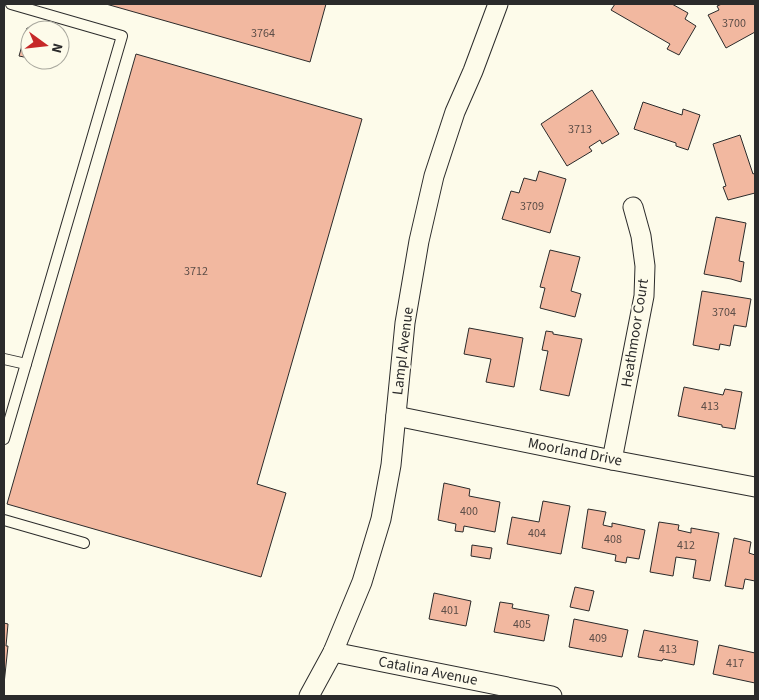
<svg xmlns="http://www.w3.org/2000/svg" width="759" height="700" viewBox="0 0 759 700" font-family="'Source Sans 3',sans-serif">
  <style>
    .building { fill: #f2b8a0; stroke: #2b2b2b }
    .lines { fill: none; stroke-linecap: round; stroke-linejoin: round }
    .lane-casing { stroke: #2b2b2b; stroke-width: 12 }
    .street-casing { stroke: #2b2b2b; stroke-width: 21 }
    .lane { stroke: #fdfbea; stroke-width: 10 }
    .street { stroke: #fdfbea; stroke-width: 19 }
    .labels { text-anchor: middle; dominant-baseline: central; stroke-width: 4; stroke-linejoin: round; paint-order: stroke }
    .number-label { font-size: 12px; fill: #5d4e48 }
    .street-label { font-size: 15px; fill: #2b2b2b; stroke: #fdfbea }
  </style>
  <rect width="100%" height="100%" fill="#fdfbea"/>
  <g class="building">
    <polygon points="106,4 326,4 310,62"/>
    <polygon points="615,4 672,4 688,13 685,19 696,26 679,55 667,49 670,44 611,10"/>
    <polygon points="722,4 755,4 755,32 726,48 708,15 719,10 717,6"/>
    <polygon points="27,28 36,30 30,30 30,54 29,58 19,56"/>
    <polygon points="136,54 362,119 257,484 286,493 261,577 7,504"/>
    <polygon points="592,90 619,134 602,144 600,140 589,147 592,151 567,166 541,124"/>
    <polygon points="643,102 682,115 683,109 700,115 688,150 676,146 676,143 634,129"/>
    <polygon points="740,135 753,174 755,173 755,193 728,200 723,187 726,186 713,144"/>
    <polygon points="539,171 566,179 550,233 502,219 511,191 519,193 524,178 536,181"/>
    <polygon points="716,217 746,223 739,261 744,262 741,282 731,279 704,274"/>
    <polygon points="550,250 580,257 571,291 581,294 575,317 540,308 545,288 540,287"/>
    <polygon points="702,291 751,299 746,327 734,325 730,346 720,344 719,350 693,345"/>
    <polygon points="469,328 523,338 514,387 486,382 491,359 464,354"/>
    <polygon points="546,331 553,332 553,334 582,339 569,396 540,390 548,351 542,350"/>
    <polygon points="684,387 723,395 725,389 742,392 735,429 722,427 722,425 678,416"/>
    <polygon points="444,483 470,489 469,496 500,502 495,532 464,526 463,532 455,531 456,524 438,520"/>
    <polygon points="543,501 570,506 561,554 507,544 512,517 539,522"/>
    <polygon points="588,509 606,512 603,525 612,527 612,523 645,530 639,559 627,557 626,563 615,561 616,555 582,548"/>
    <polygon points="659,522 679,525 678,530 691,533 691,528 719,533 710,581 693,578 696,560 676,557 673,576 650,572"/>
    <polygon points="734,538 751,542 749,553 755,555 755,581 745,579 743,589 725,586"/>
    <polygon points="472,545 492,548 490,559 471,556"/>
    <polygon points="575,587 594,591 589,611 570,607"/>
    <polygon points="434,593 471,601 466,626 429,619"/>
    <polygon points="500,602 513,604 512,608 549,615 544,641 494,632"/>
    <polygon points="574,619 628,630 622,657 569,647"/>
    <polygon points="4,623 8,624 6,646 8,646 4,684"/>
    <polygon points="644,630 698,641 694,665 663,659 662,661 638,657"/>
    <polygon points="719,645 755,653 755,683 713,674"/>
  </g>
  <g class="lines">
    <defs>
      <g id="lane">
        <polyline points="4,359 26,364"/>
        <polyline points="4,439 122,36 11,4"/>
        <polyline points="4,520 84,543"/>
      </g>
      <g id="street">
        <polyline points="396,416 612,460 755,487"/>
        <polyline points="612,460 644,296 645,266 641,236 633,207"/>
        <polyline points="333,652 552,696"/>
        <polyline points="309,696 333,652 362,582 381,519 391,465 405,323 419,241 434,176 455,112 473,71 498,4"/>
      </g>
    </defs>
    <use href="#lane" class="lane-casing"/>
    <use href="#street" class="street-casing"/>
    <use href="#lane" class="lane"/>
    <use href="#street" class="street"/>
  </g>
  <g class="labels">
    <g class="number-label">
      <text x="734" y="23">3700</text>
      <text x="263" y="33">3764</text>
      <text x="580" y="129">3713</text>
      <text x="532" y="206">3709</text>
      <text x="196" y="271">3712</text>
      <text x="724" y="312">3704</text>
      <text x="710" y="406">413</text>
      <text x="469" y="511">400</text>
      <text x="537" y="533">404</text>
      <text x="613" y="539">408</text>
      <text x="686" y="545">412</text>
      <text x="450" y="610">401</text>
      <text x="522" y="624">405</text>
      <text x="598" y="638">409</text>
      <text x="668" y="649">413</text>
      <text x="735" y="663">417</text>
    </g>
    <g class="street-label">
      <text transform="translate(635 333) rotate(-81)">Heathmoor Court</text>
      <text transform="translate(403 351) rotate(-83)">Lampl Avenue</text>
      <text transform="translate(575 452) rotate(11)">Moorland Drive</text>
      <text transform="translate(428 671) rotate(11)">Catalina Avenue</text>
    </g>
  </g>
  <rect width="759" height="700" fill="none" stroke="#2b2b2b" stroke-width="10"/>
  <g transform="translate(45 45) rotate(105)"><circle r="24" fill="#fdfbea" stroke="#a9a89e"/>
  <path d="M0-4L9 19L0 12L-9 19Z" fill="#c62828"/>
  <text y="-8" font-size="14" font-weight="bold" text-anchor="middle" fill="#2b2b2b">N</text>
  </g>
</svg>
